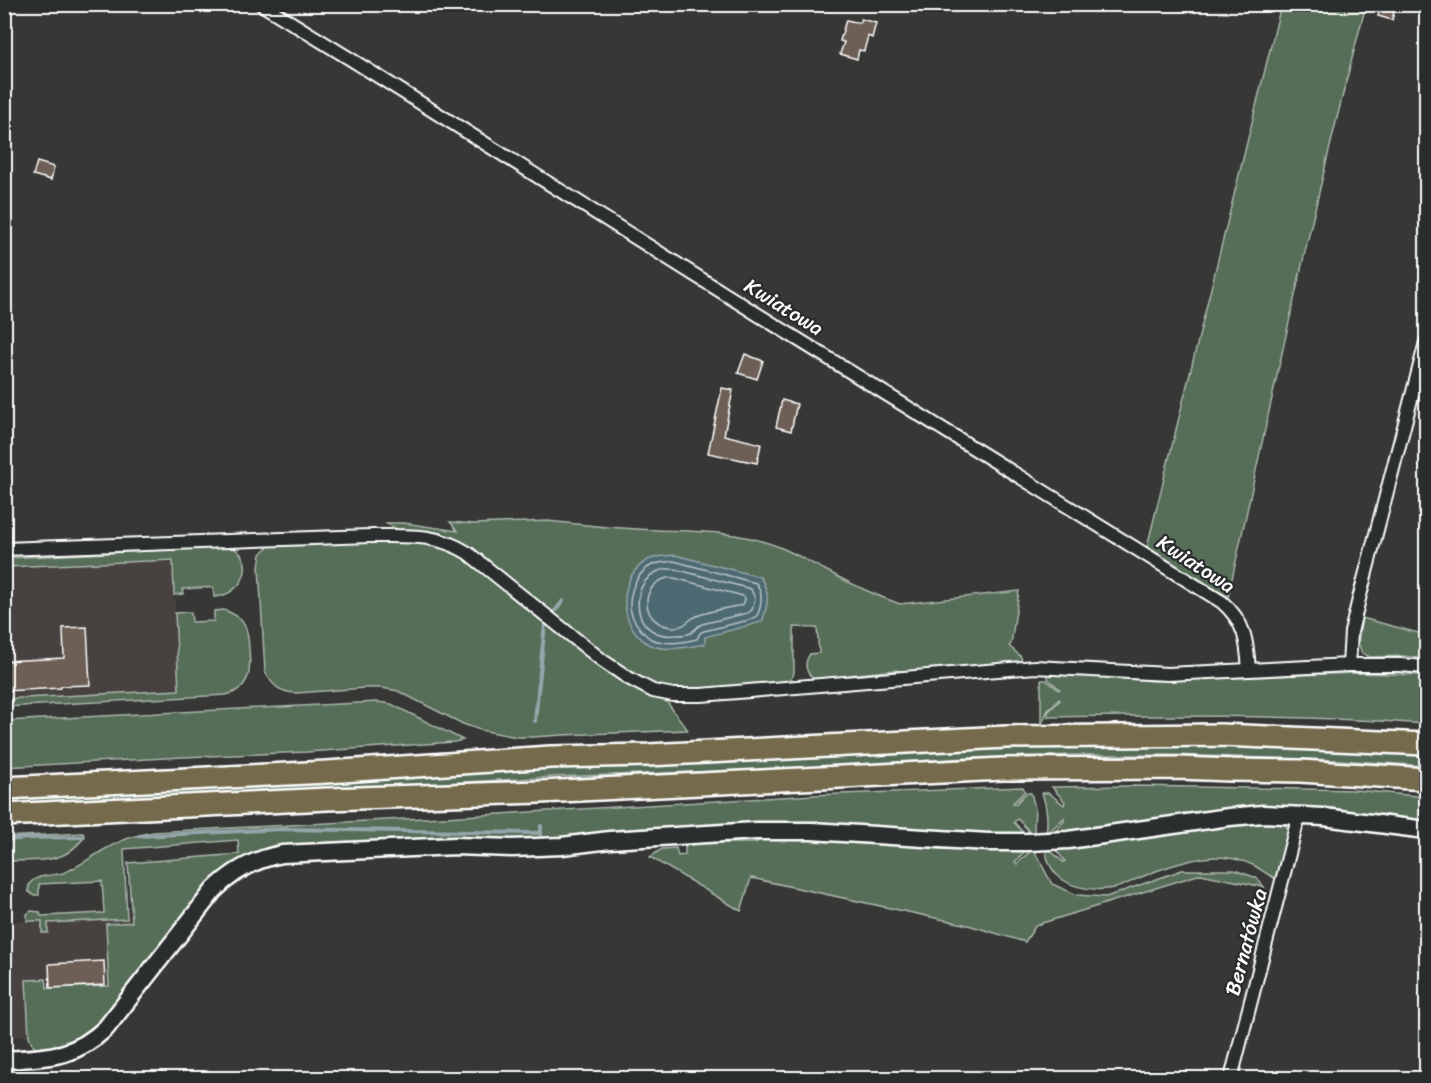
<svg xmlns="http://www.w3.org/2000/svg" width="1431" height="1083" viewBox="0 0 1431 1083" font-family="Sriracha,sans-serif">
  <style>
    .built { fill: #47433f }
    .green { fill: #566d59; stroke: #aab6ac; stroke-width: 1.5 }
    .water { fill: #4e6a73; stroke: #95a6ab; stroke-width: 1.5 }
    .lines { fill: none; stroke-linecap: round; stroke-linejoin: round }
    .shore { stroke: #b8c3c7; stroke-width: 1.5 }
    .stream { stroke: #95a6ab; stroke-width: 4 }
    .building { fill: #6d5e54; stroke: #fff; stroke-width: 1.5 }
    .street-casing { stroke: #fff; stroke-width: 16 }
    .secondary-casing { stroke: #fff; stroke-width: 21 }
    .highway-casing { stroke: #fff; stroke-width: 26 }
    .street { stroke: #2a2d2e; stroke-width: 12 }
    .secondary { stroke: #2a2d2e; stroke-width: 16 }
    .highway { stroke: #746b4b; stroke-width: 21 }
    .labels { text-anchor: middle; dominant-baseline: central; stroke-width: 4.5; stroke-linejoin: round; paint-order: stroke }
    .street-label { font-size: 21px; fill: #fff; stroke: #2a2d2e }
  </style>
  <rect width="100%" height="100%" fill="#373736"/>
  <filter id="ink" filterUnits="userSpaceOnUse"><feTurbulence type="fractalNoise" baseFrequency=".0167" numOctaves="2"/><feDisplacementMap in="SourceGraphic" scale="12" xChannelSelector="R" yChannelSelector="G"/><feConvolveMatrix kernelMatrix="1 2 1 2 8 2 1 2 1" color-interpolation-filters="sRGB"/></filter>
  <g filter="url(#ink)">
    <g class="built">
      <polygon points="173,560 179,690 5,699 4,567"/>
      <polygon points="139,915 141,961 35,1044 29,1036 15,1036 8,1043 5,1043 5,922"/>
    </g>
    <g class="green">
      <path d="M1281,5H1366C1314,200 1272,399 1228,597L1147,547Z"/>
      <path d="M548,521C578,524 609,528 639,529C683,532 729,529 771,544C790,550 807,561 825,570C849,583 874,595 900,604L1019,591L1011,644L1009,646L1021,657L1022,662L931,671L907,672L895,670L849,675L841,677L815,680C806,673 803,664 810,654L819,653L817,628L794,627V672C793,680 788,681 781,684L689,691L661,688L633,676L579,635L475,551L452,537L435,532L417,530L397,529L385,523H404L458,531L450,522L474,524Z"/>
      <path d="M397,542H426L449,549L470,561L632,688L644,694L666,701L688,730L563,735L533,737H517L480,730L463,724L398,691L382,688H365L296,693C279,692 273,686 265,672L259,566L261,554L270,545Z"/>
      <path d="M232,547C259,562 241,596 214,597L213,587L183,589V594L174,595L173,560L5,567V558Z"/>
      <path d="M224,610C245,617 248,628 249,648C250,656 250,665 249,673C246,685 238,692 226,695L5,707V699L179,690L175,613L191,612L192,622L214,621V611Z"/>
      <polygon points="1362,618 1426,635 1426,659 1403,656 1370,657 1362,653 1358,643"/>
      <path d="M1048,673L1088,675L1153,681L1354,673L1426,675V724C1301,715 1174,715 1048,717V712L1060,700L1059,699L1048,710L1041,726V680H1046L1059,690L1060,689L1048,679Z"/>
      <polygon points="378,702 391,704 463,740 454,742 307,752 183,757 5,767 5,721"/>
      <polygon points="1174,745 1343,749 1426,755 1426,766 1341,760 1171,755 1072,755 970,758 753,770 553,777 415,785 329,792 5,806 4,797 550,766 971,748"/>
      <path d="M1135,786L1355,790L1426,797V822L1311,809L1248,807L1188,813L1113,828L1054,836V833L1064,821V818L1051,830V851L1063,862L1065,861L1055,849V847L1224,825L1278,821L1285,824L1290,832L1278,876L1275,878C1267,875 1262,870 1255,866C1243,860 1228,857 1215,857C1196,857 1162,868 1144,876C1135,879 1125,886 1115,888C1093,892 1061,888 1050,865C1043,851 1047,834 1047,820C1047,810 1045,802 1042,793H1049L1064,805L1065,802L1052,787Z"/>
      <path d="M1023,787L1025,791L1013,803L1015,804L1026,793H1031L1035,808L1034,828L1036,854L1052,884L1077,895L1106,897L1182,870H1234L1257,878L1264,887L1201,874L1036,925L1025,942L968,925L751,878L741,911L650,857L662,849L676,848L678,856L685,855V847L689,842L702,841L711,843H755L770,836L841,838L941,849H1027L1015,862L1017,864L1029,852L1028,830L1018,819L1014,822L1026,836L733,826L643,829L591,837L242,861L99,1025L70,1046L38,1051L32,1044L29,1036L26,980L46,979L47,988L109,986L106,924L132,922L128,863L239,854L238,840L124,849L127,919L48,923V933H42V921H27V914L31,911L40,912L41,916L104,913L102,881L39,884V895H33L28,891C29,887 28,886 31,882C40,874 52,876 63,873C81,866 96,853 113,845C126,838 140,834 154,832L482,815L815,795Z"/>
      <path d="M83,833L85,837C79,843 74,849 67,853C51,863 23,860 5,861V837Z"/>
    </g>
    <path class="water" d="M675,555L760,577C771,594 768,604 762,622L705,637V644C686,647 668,652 650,645C644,642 640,638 636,633C618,611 622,574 648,560C656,556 667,556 675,555Z"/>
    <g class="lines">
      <g class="shore">
        <path d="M674,561L756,583C764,594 762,605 757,616L749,620L704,631L700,633L697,639C682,643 666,645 651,639C647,637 644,633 641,630C638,626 635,622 633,618C625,601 634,574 652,565C658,562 667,562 674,561Z"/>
        <path d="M666,569H675L751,589L755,599L752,610L747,613L702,624C697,626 695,630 691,633C687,635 681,635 677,635C669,636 660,635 653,631C634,620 634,591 649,577C653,572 659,571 666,569Z"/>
        <path d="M667,578H674L743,596L745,598L744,603L742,605C728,608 711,610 697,616C686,620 688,627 673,627C641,625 638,586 667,578Z"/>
      </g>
      <g class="stream">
        <polyline points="535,721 545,624 563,601"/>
        <polyline points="541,826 541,839"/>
        <polyline points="139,836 283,829 540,833"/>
        <polyline points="4,840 30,838 82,837"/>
      </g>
    </g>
    <g class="building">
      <polygon points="1381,4 1396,4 1392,20 1378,16"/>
      <polygon points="861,19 876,23 872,38 868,36 864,51 859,50 857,59 840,54 844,42 840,41 846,20 860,23"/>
      <polygon points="37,162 54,167 51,180 33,175"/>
      <polygon points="745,354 763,361 757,379 738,373"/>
      <polygon points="722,388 733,390 724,435 761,444 757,463 708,453"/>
      <polygon points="782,400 797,404 791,431 776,427"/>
      <polygon points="87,627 90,685 61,686 61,688 4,691 4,661 64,658 63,628"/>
      <polygon points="104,961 105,985 50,988 49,964"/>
    </g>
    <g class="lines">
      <defs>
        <g id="street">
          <path d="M261,4L352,60L757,314L1222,602C1245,622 1247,641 1249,670"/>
          <path d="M4,549L370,536C407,536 436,533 468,553L603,661L630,679L653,691L673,695H701L1035,667L1168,674L1349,665H1400L1426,667"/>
          <polyline points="1349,665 1351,632 1359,599 1426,342"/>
          <polyline points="1231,1078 1299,815"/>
        </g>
        <path id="secondary" d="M4,1060C47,1057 73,1059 106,1028L214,890C233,871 255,859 282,854L455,846L512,848L562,846L610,840L756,831H811L988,842H1028L1068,840L1229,817L1263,814L1324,817L1426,830"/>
        <g id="highway">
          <polyline points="4,788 327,772 550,757 648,755 1006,737 1221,735 1426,744"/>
          <polyline points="4,815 328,799 540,792 1003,769 1179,768 1231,770 1300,771 1426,779"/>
        </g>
      </defs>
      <use href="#street" class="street-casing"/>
      <use href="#secondary" class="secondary-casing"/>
      <use href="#highway" class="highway-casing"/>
      <use href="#street" class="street"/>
      <use href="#secondary" class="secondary"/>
      <use href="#highway" class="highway"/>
    </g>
  </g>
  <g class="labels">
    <g class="street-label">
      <text transform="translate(784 307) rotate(32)">Kwiatowa</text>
      <text transform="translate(1196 564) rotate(33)">Kwiatowa</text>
      <text transform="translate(1246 942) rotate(-75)">Bernatówka</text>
    </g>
  </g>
  <rect width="1431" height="1083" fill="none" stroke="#2a2d2e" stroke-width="24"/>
  <rect x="12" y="12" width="1407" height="1059" fill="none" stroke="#fff" stroke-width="2" filter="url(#ink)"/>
</svg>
